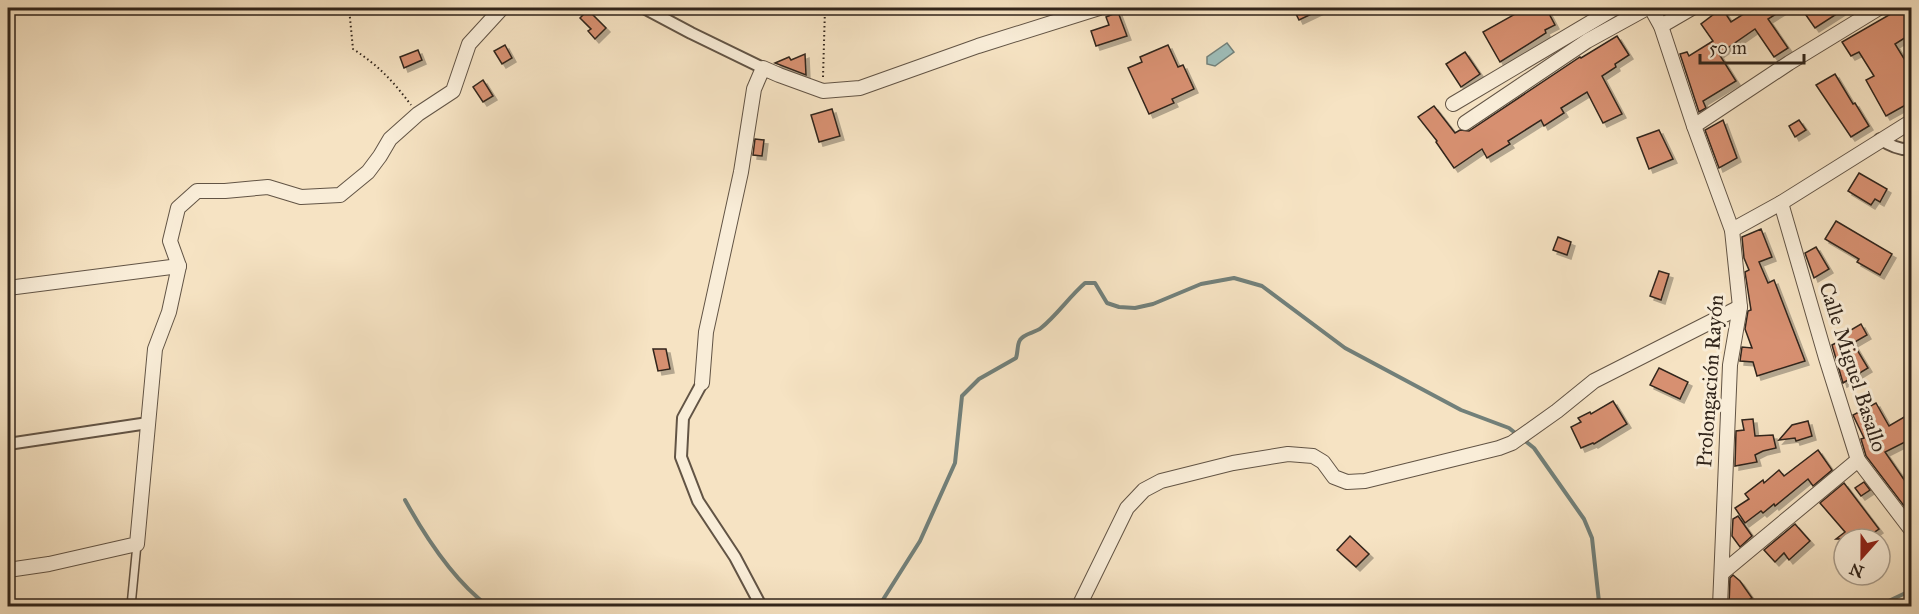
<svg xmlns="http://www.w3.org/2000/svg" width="1919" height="614" viewBox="0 0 1919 614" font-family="'IM FELL Great Primer',serif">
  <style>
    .water { fill: #9ebdb9; stroke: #72807a; stroke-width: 1.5 }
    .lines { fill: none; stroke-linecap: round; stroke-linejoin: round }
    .stream { stroke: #72807a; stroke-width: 4 }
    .building { fill: #d79071; stroke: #31251b; stroke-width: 1.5; filter: url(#shadow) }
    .service-casing { stroke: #625445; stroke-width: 10 }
    .pedestrian-casing { stroke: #625445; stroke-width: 14 }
    .minor-casing { stroke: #625445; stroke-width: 16 }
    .path { stroke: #31251b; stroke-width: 2; stroke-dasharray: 1.5 3; stroke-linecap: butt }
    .service { stroke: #f9edd8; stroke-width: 7 }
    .pedestrian { stroke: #f9edd8; stroke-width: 10 }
    .minor { stroke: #f9edd8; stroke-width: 14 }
    .labels { text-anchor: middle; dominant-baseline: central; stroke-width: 6; stroke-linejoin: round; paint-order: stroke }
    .street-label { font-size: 21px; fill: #31251b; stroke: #f9edd8 }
  </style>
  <defs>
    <filter id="shadow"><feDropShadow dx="4" dy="4" stdDeviation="0" flood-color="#0004"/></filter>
  </defs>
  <rect width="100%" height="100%" fill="#f6e3c3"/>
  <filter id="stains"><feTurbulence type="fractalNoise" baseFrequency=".00333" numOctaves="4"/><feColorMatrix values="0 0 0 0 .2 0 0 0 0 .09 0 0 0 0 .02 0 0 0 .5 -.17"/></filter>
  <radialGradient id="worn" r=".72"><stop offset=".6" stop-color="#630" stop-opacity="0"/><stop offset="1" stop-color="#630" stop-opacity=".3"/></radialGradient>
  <polygon class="water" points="1227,43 1234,52 1215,66 1207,64 1207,57"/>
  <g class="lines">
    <g class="stream">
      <path d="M405,500C426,538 453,580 488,606"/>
      <path d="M879,606L920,541L955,463L962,396L979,379L1016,358C1018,353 1017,344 1020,340C1024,333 1035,333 1041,328C1057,315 1069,297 1085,283H1095L1107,303L1119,307L1135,308L1153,304L1201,284L1234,278L1262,286L1345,348L1461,410L1509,428L1534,448L1584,519L1592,538L1599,602L1601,606"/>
      <polyline points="1878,606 1912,590"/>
    </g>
  </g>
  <g class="building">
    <polygon points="1293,8 1324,8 1299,20"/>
    <polygon points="1526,8 1546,8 1555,25 1545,30 1546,33 1500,62 1483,32"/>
    <polygon points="1722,8 1731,22 1753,8 1786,8 1768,19 1788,48 1774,57 1755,29 1719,54 1736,81 1703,101 1706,108 1699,112 1680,54 1687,52 1689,56 1713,41 1701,24"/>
    <polygon points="1801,8 1846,8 1815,28"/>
    <polygon points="1901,8 1911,8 1911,34 1895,44 1911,70 1911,102 1886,116 1866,80 1874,76 1859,52 1851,56 1842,42"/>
    <polygon points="588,10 606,28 595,39 588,31 591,29 580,18"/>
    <polygon points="1118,12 1127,36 1096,46 1091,31 1109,25 1106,17"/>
    <polygon points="1617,36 1629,55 1615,64 1616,67 1602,76 1622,114 1603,123 1587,92 1561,108 1564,113 1544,126 1541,120 1508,141 1510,144 1487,158 1482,149 1454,168 1436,142 1437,141 1418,117 1434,106 1455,133 1460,130 1469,131 1580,57 1581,58"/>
    <polygon points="505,45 512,58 502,64 494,51"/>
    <polygon points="1168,45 1178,67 1183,65 1194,89 1172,99 1174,103 1149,114 1128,68 1142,62 1140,57"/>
    <polygon points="418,50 422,60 404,68 400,57"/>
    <polygon points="1465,52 1480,74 1461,87 1446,64"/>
    <polygon points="805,54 806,75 775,63 789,57 791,60"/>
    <polygon points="1835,74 1853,104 1855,103 1869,126 1851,137 1816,85"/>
    <polygon points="483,80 493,96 483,102 473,87"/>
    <polygon points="832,109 840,136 819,142 811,115"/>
    <polygon points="1723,120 1737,158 1719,168 1705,130"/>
    <polygon points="1799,120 1806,130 1795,137 1789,126"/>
    <polygon points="1659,130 1673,159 1649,169 1637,138"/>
    <polygon points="755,139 764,140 762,156 753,155"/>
    <polygon points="1859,173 1887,189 1880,202 1875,199 1871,205 1848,191"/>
    <polygon points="1836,221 1892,254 1880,275 1857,262 1859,259 1825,239"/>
    <polygon points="1761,229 1772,257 1759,262 1768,283 1774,280 1805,361 1757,376 1753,362 1740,361 1742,347 1752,348 1745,329 1748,311 1751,310 1745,272 1749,270 1744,258 1742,237"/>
    <polygon points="1558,237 1571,242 1567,255 1553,250"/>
    <polygon points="1816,247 1829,269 1814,278 1805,253"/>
    <polygon points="1659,271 1669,274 1661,300 1650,296"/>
    <polygon points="1861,324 1867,335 1853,343 1868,368 1843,383 1832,345 1846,338 1844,334"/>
    <polygon points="653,349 666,349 670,369 658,371"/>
    <polygon points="1659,368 1688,382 1680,399 1650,385"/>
    <polygon points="1613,401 1627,424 1594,444 1593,443 1581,448 1571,427 1581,422 1578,418 1590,412 1591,414"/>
    <polygon points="1876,403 1889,426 1911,413 1911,439 1885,452 1907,484 1911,481 1911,515 1866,456 1861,439 1864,438 1853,415"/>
    <polygon points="1753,419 1755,436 1773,435 1776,448 1763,451 1755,455 1757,462 1735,466 1736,431 1744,430 1742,420"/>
    <polygon points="1808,421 1812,436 1796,441 1795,438 1779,440 1792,425"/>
    <polygon points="1818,450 1832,470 1813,486 1808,479 1775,506 1774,504 1763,513 1761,511 1745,523 1735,508 1749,499 1745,494 1763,480 1764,483 1779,470 1784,476"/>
    <polygon points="1864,482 1870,490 1861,496 1855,488"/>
    <polygon points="1844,483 1879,529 1872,534 1876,539 1836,539 1845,532 1820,503"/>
    <polygon points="1738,516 1752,536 1740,547 1732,536 1733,519"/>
    <polygon points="1795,524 1810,541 1789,560 1784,553 1775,562 1764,550"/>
    <polygon points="1350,536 1369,554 1356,567 1337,550"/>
    <polygon points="1733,575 1740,581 1752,598 1747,601 1750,606 1729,606 1730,578"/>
  </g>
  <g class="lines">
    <defs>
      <polyline id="service" points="131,606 137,544"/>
      <g id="pedestrian">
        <polyline points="644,8 691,33 763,68"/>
        <path d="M1880,139C1889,145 1900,151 1912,149"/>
        <polyline points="702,383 683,418 681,457 698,501 735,557 761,606"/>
        <polyline points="8,444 148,423"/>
      </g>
      <g id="minor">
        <polyline points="1651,8 1661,26 1694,126 1732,230 1740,307 1730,365 1720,606"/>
        <polyline points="1661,26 1692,8"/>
        <polyline points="1453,104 1615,8"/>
        <polyline points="1465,123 1587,41 1647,8"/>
        <polyline points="1694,126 1789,63 1879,8"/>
        <polyline points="1781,203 1826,358 1858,460 1912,531"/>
        <polyline points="1732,230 1781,203 1912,121"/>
        <polyline points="8,288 179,266"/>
        <polyline points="702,383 706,332 741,172 754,89 763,68 779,75 823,91 860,88 978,46 1099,8"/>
        <polyline points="8,570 49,564 137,544 155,349 169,312 179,266 170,241 178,208 197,191 225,191 268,187 301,197 340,195 368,172 380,156 390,139 418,114 453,91 469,44 502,8"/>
        <polyline points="1722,573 1858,460"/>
        <polyline points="1079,606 1127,508 1144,490 1161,481 1233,463 1288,454 1313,456 1323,462 1334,477 1347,482 1365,481 1499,448 1512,443 1557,411 1594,381 1740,307"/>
      </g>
    </defs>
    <use href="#service" class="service-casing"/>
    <use href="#pedestrian" class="pedestrian-casing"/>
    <use href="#minor" class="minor-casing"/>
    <g class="path">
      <path d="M349,8L353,49C379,66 392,80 411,105"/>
      <polyline points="823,77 825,8"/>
    </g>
    <use href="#service" class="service"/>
    <use href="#pedestrian" class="pedestrian"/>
    <use href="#minor" class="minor"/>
  </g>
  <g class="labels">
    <g class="street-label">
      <text transform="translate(1853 367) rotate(72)">Calle Miguel Basallo</text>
      <text transform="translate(1710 381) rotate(-86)">Prolongación Rayón</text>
    </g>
  </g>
  <rect width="1919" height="614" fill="none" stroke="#f6e3c3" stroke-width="30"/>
  <rect x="9" y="9" width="1901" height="596" fill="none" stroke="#31251b" stroke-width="3"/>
  <rect x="15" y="15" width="1889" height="584" fill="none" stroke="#31251b" stroke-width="1.5"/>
  <g transform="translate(1862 557) rotate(201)"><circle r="28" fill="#f9edd8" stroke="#a99d8c" stroke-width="1.5"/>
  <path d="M0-4.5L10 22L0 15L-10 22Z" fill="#8f2418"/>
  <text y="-9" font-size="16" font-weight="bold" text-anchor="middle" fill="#31251b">N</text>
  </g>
  <path d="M1700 54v9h104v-9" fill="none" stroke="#31251b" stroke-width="3"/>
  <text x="1709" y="54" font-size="18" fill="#31251b" stroke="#f9edd8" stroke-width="4.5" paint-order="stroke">50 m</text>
  <rect width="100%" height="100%" filter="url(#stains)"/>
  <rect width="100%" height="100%" fill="url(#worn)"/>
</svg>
